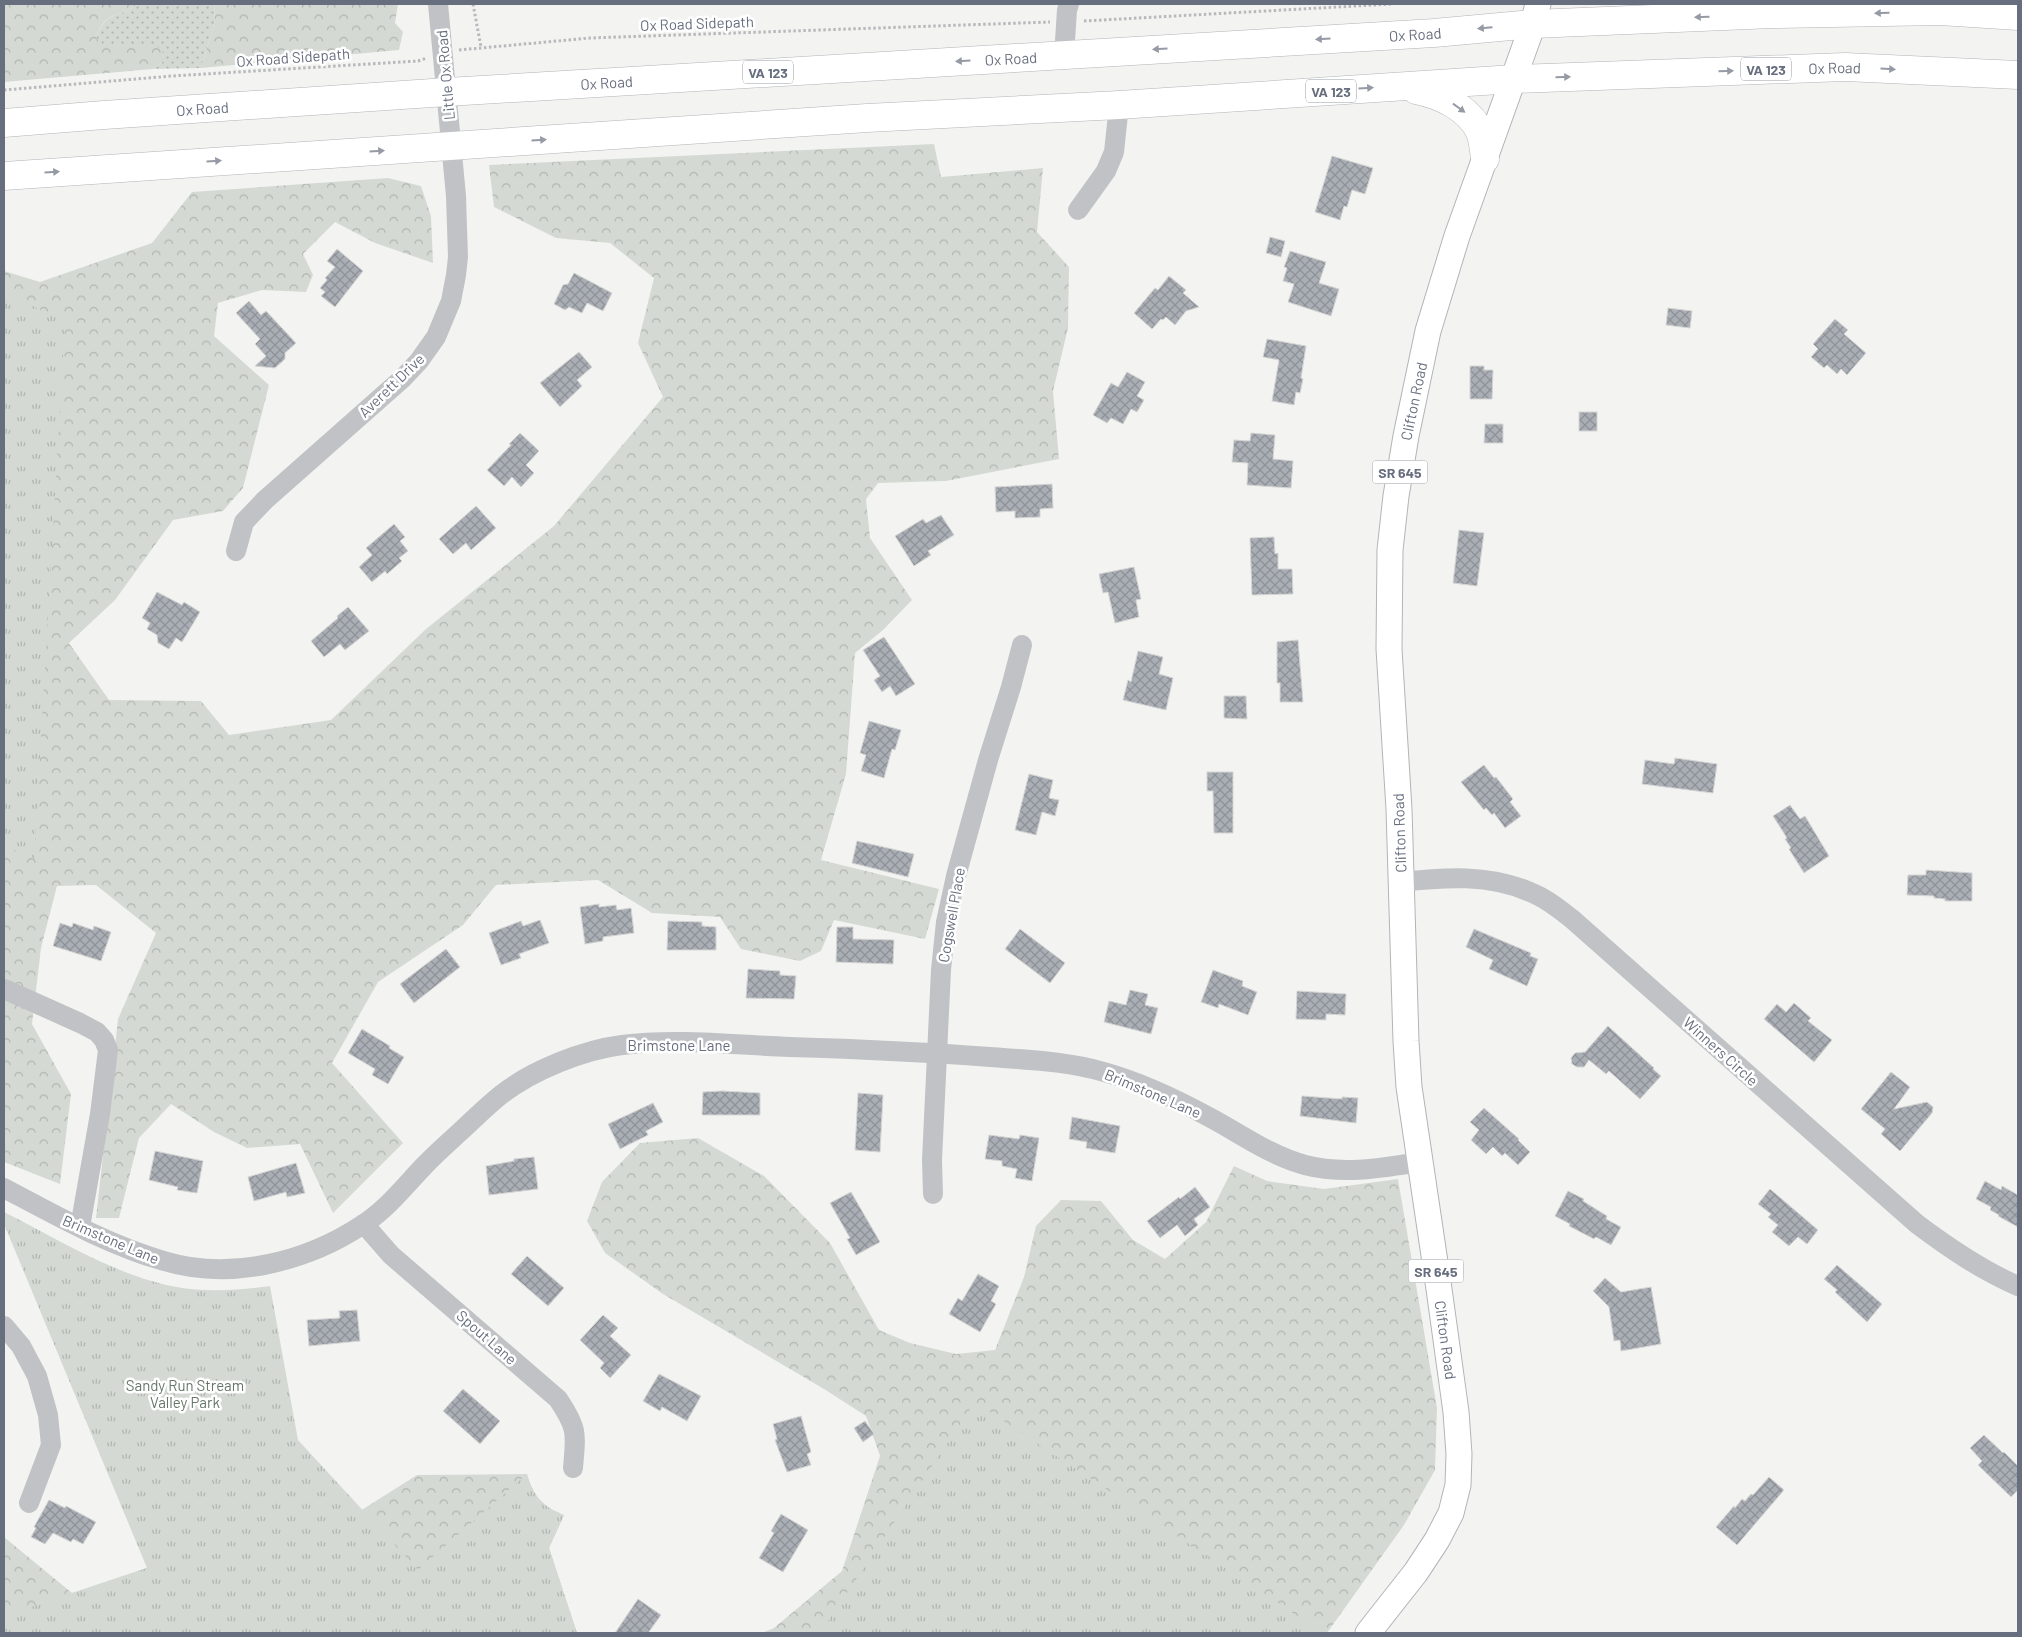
<svg xmlns="http://www.w3.org/2000/svg" width="2022" height="1637" viewBox="0 0 2022 1637" font-family="Barlow,sans-serif">
  <style>
    .grass { fill: url(#grass-dots) }
    .forest { fill: url(#forest-crowns) }
    .park { fill: url(#park-tufts) }
    .building { fill: url(#building-cross-hatch); stroke: #d5d5d4 }
    .lines { fill: none; stroke-linecap: round; stroke-linejoin: round }
    .major-casing { stroke: #b2b4b8; stroke-width: 27 }
    .highway-casing { stroke: #b1b3b7; stroke-width: 29 }
    .path { stroke: #b8b9bc; stroke-width: 3; stroke-dasharray: 2.5 2.5; stroke-linecap: butt }
    .minor { stroke: #c1c2c6; stroke-width: 20 }
    .major { stroke: #fff; stroke-width: 25 }
    .highway { stroke: #fff; stroke-width: 28 }
    .oneway { fill: #959aa5 }
    .labels { text-anchor: middle; dominant-baseline: central; stroke-width: 5; stroke-linejoin: round; paint-order: stroke }
    .shield { fill: #fff; stroke: #959aa5; stroke-width: 1 }
    .shield-label { font-size: 14px; font-weight: bold; fill: #676e7e }
    .street-label { font-size: 15px; fill: #676e7e; stroke: #fff }
    .park-label { font-size: 15px; fill: #657666; stroke: #fff }
  </style>
  <defs>
    <pattern id="grass-dots" width="8" height="8" patternUnits="userSpaceOnUse" patternTransform="scale(1.25)"><rect width="8" height="8" fill="#d4dad3"/><path d="M2 2h.1M6 6h.1" fill="none" stroke="#b0b5b0" stroke-width="1.8" stroke-linecap="round"/></pattern>
    <pattern id="forest-crowns" width="20" height="18" patternUnits="userSpaceOnUse" patternTransform="scale(1.25)"><rect width="20" height="18" fill="#d4dad3"/><path d="M2 6a3 3 0 1 1 6 0M12 15a3 3 0 1 1 6 0" fill="none" stroke="#b0b5b0"/></pattern>
    <pattern id="park-tufts" width="24" height="20" patternUnits="userSpaceOnUse" patternTransform="scale(1.25)"><rect width="24" height="20" fill="#d4dad3"/><path d="M3 7l-1-3M5 7V3M7 7l1-3M15 17l-1-3M17 17v-4M19 17l1-3" fill="none" stroke="#b0b5b0"/></pattern>
    <pattern id="building-cross-hatch" width="8" height="8" patternUnits="userSpaceOnUse" patternTransform="scale(1.25)"><rect width="8" height="8" fill="#aaaeb5"/><path d="M0 0l8 8M0 8l8-8" fill="none" stroke="#8e9298"/></pattern>
  </defs>
  <rect width="100%" height="100%" fill="#f3f4f1"/>
  <path class="grass" d="M137,4H214L215,21L201,68L153,69L162,63L112,45L102,44L96,38C107,8 119,20 137,4Z"/>
  <g class="forest">
    <path d="M4,4H137C119,20 106,8 96,38L103,44H145L157,46L166,56L162,63L153,69L4,82Z"/>
    <polygon points="214,4 398,4 395,23 403,32 399,50 201,68 215,21"/>
    <polygon points="934,144 941,177 1043,168 1037,232 1069,267 1068,328 1053,391 1059,459 946,481 878,483 866,499 870,538 912,600 883,630 855,653 846,774 821,860 939,889 925,939 834,920 821,951 800,961 741,949 720,917 652,913 598,880 496,885 463,925 378,982 332,1063 403,1143 333,1213 300,1144 247,1148 214,1132 171,1104 139,1138 119,1218 96,1218 118,1019 156,933 96,885 57,886 41,948 32,1024 71,1094 60,1184 4,1162 4,271 40,282 152,243 192,192 388,178 421,186 431,216 433,263 375,243 335,222 303,254 313,275 306,292 262,290 218,303 214,336 269,385 243,488 223,511 173,520 115,600 69,643 109,700 201,701 229,735 331,720 426,629 554,526 663,397 638,343 654,278 610,243 556,238 494,207 489,165"/>
    <polygon points="698,1138 764,1176 830,1243 879,1330 910,1343 956,1354 995,1350 1024,1277 1036,1226 1061,1200 1101,1201 1133,1240 1165,1259 1206,1222 1234,1166 1267,1181 1324,1189 1398,1179 1437,1408 1435,1470 1404,1525 1327,1633 762,1633 774,1628 842,1571 880,1456 866,1416 824,1389 663,1294 605,1253 587,1221 602,1182 640,1143"/>
    <path d="M527,1474C533,1496 543,1507 564,1515L549,1548L577,1633H4V1537L72,1593L147,1568L281,1561L417,1475Z"/>
  </g>
  <g class="park">
    <polygon points="4,293 65,321 34,859 4,845"/>
    <path d="M4,1212C60,1240 119,1278 182,1288C212,1292 241,1290 270,1286L298,1440L418,1570L527,1474C533,1496 543,1507 564,1515L549,1548L577,1633H4V1616L147,1568L4,1224Z"/>
    <polygon points="975,1402 1323,1633 820,1633"/>
  </g>
  <g class="building">
    <polygon points="1332,156 1373,168 1365,194 1352,190 1347,207 1344,206 1340,220 1315,212"/>
    <polygon points="1270,237 1285,241 1281,257 1266,253"/>
    <polygon points="337,249 363,271 335,307 321,296 325,292 320,288 327,280 325,278 335,267 327,261"/>
    <polygon points="1290,251 1326,262 1319,283 1339,289 1331,316 1288,302 1294,284 1283,281 1287,268 1284,267"/>
    <polygon points="574,273 612,293 603,311 587,303 582,313 569,307 565,310 554,304 563,285 568,284"/>
    <polygon points="1169,276 1186,290 1183,293 1199,307 1186,311 1175,325 1166,317 1163,320 1161,319 1152,329 1134,313 1155,288 1158,290"/>
    <polygon points="249,301 261,315 266,311 296,343 285,353 285,359 275,368 255,366 266,356 255,344 260,339 236,313"/>
    <polygon points="1668,308 1692,311 1690,328 1666,325"/>
    <polygon points="1835,319 1848,330 1844,334 1866,353 1847,375 1841,369 1837,374 1827,365 1824,368 1811,357 1818,349 1813,344"/>
    <polygon points="1267,339 1306,346 1301,378 1303,379 1300,393 1296,392 1294,405 1272,401 1279,360 1263,357"/>
    <polygon points="579,352 592,367 577,380 582,386 560,407 540,383"/>
    <polygon points="1470,366 1484,366 1484,370 1493,370 1492,399 1470,399"/>
    <polygon points="1127,372 1145,382 1137,396 1144,400 1137,412 1131,409 1123,424 1111,418 1107,423 1093,415 1111,383 1118,387"/>
    <rect x="1579" y="412" width="18" height="19"/>
    <polygon points="1485,424 1503,424 1503,443 1484,443"/>
    <polygon points="520,433 539,451 526,465 534,473 521,487 512,477 504,486 487,470 511,445 509,444"/>
    <polygon points="1251,433 1275,435 1273,459 1293,461 1291,488 1247,485 1248,463 1232,462 1234,440 1250,441"/>
    <polygon points="1052,484 1053,508 1040,509 1040,517 1015,518 1015,511 996,512 995,487"/>
    <polygon points="476,506 496,528 471,550 466,543 453,554 439,539"/>
    <polygon points="941,515 954,535 928,551 931,555 914,566 895,536 923,519 926,523"/>
    <polygon points="394,524 405,537 400,541 408,551 399,558 402,561 387,574 385,571 372,582 359,567 372,555 366,548"/>
    <polygon points="1459,530 1484,533 1477,586 1453,583"/>
    <polygon points="1274,537 1275,554 1278,553 1278,569 1292,569 1293,594 1252,595 1250,538"/>
    <polygon points="1134,567 1141,599 1136,600 1139,617 1115,623 1108,592 1103,593 1099,574"/>
    <polygon points="157,592 182,605 184,602 200,612 182,642 176,638 169,649 158,643 157,635 147,629 150,623 142,618"/>
    <polygon points="348,607 369,631 345,650 340,644 324,657 311,641 338,618 337,616"/>
    <polygon points="884,637 915,684 896,696 890,686 882,692 874,680 880,676 863,650"/>
    <polygon points="1298,640 1303,702 1280,702 1280,683 1277,683 1277,642"/>
    <polygon points="1138,651 1163,657 1159,674 1173,678 1166,710 1123,700 1128,680 1131,682"/>
    <polygon points="1224,696 1246,696 1247,719 1224,718"/>
    <polygon points="869,721 901,730 895,750 892,749 884,778 861,771 866,755 860,753"/>
    <polygon points="1675,758 1717,764 1713,793 1642,784 1645,760 1674,764"/>
    <polygon points="1484,765 1494,778 1496,777 1513,799 1510,802 1521,816 1505,828 1494,813 1492,815 1486,808 1484,810 1461,782"/>
    <polygon points="1207,772 1233,772 1233,833 1214,833 1213,791 1207,791"/>
    <polygon points="1029,774 1053,780 1049,798 1059,800 1055,816 1042,812 1036,835 1015,830"/>
    <polygon points="1790,805 1800,819 1805,816 1829,856 1804,873 1789,849 1791,848 1785,839 1787,838 1773,816"/>
    <polygon points="857,841 914,854 908,877 852,863"/>
    <polygon points="1926,870 1972,873 1972,901 1945,901 1945,899 1934,898 1934,896 1907,895 1908,875 1926,875"/>
    <polygon points="599,904 599,907 616,905 617,910 631,908 634,933 603,937 603,941 585,944 580,907"/>
    <polygon points="540,920 549,943 519,954 521,958 501,965 489,933 521,921 523,926"/>
    <polygon points="668,921 702,922 702,926 716,927 716,950 667,950"/>
    <polygon points="60,923 72,927 73,923 93,930 94,926 111,932 101,961 53,946"/>
    <polygon points="837,927 853,927 853,939 894,940 893,964 836,962"/>
    <polygon points="1020,929 1065,963 1050,983 1005,949"/>
    <polygon points="1474,929 1531,953 1530,956 1538,959 1527,986 1489,969 1493,960 1466,947"/>
    <polygon points="446,949 460,967 414,1003 400,984"/>
    <polygon points="748,969 780,971 780,975 796,976 794,999 746,998"/>
    <polygon points="1213,970 1243,981 1242,986 1257,992 1248,1015 1219,1004 1218,1008 1201,1002"/>
    <polygon points="1130,990 1148,994 1145,1005 1158,1008 1151,1034 1104,1022 1109,1001 1126,1005"/>
    <polygon points="1297,991 1346,994 1345,1015 1326,1014 1326,1020 1296,1019"/>
    <polygon points="1794,1003 1811,1018 1808,1021 1832,1040 1814,1062 1764,1019 1777,1004 1786,1012"/>
    <polygon points="1608,1026 1654,1068 1653,1069 1661,1076 1640,1099 1609,1071 1606,1074 1589,1060 1584,1067 1577,1067 1572,1064 1571,1058 1575,1053 1585,1052"/>
    <polygon points="362,1029 390,1046 389,1048 404,1057 388,1084 372,1075 375,1069 348,1053"/>
    <polygon points="1891,1072 1910,1087 1894,1109 1927,1102 1933,1107 1932,1113 1900,1151 1881,1134 1885,1129 1861,1109"/>
    <polygon points="722,1091 760,1093 760,1115 702,1115 703,1092"/>
    <polygon points="858,1093 883,1095 880,1152 855,1150"/>
    <polygon points="1302,1096 1342,1099 1342,1097 1358,1098 1356,1123 1300,1116"/>
    <polygon points="653,1103 663,1122 646,1131 648,1135 620,1149 608,1124"/>
    <polygon points="1484,1108 1519,1139 1518,1140 1530,1152 1518,1165 1505,1153 1502,1156 1493,1147 1486,1154 1471,1140 1479,1130 1470,1122"/>
    <polygon points="1072,1117 1120,1126 1115,1153 1086,1148 1087,1142 1069,1139"/>
    <polygon points="989,1135 1019,1139 1020,1135 1039,1138 1032,1181 1015,1178 1017,1169 1002,1166 1002,1161 985,1159"/>
    <polygon points="155,1151 203,1161 197,1193 177,1190 178,1187 149,1180"/>
    <polygon points="534,1157 538,1189 489,1195 486,1166 514,1161 514,1159"/>
    <polygon points="296,1163 305,1193 287,1197 286,1192 254,1201 248,1177"/>
    <polygon points="1985,1181 2001,1190 2002,1186 2018,1195 2018,1227 1998,1216 1999,1215 1990,1210 1991,1207 1976,1199"/>
    <polygon points="1195,1187 1210,1207 1194,1219 1198,1225 1185,1236 1177,1225 1160,1238 1147,1221 1179,1197 1180,1199"/>
    <polygon points="1770,1189 1818,1230 1807,1244 1798,1237 1789,1246 1772,1232 1778,1225 1768,1217 1771,1214 1758,1204"/>
    <polygon points="1568,1191 1584,1199 1583,1201 1607,1216 1606,1219 1621,1227 1611,1245 1596,1237 1594,1239 1569,1226 1570,1224 1555,1216"/>
    <polygon points="851,1192 880,1242 856,1255 847,1239 850,1238 830,1203"/>
    <polygon points="527,1256 564,1288 548,1306 511,1274"/>
    <polygon points="1837,1265 1882,1304 1867,1322 1835,1292 1837,1290 1824,1279"/>
    <polygon points="978,1274 999,1286 991,1301 996,1304 980,1332 949,1314 958,1298 962,1301"/>
    <polygon points="1605,1278 1621,1292 1651,1287 1661,1344 1621,1351 1620,1340 1614,1341 1609,1307 1593,1291"/>
    <polygon points="357,1310 360,1341 309,1346 307,1320 340,1318 339,1311"/>
    <polygon points="603,1315 618,1328 610,1336 631,1355 610,1378 600,1368 604,1363 580,1340"/>
    <polygon points="659,1374 701,1396 687,1421 662,1407 660,1411 643,1401"/>
    <polygon points="463,1389 500,1421 480,1444 443,1411"/>
    <polygon points="801,1416 811,1452 807,1454 811,1465 787,1472 775,1440 777,1439 773,1424"/>
    <polygon points="865,1421 874,1434 863,1442 854,1428"/>
    <polygon points="1984,1435 2003,1453 2004,1452 2018,1466 2018,1490 2011,1497 1978,1465 1982,1461 1970,1448"/>
    <polygon points="1769,1477 1784,1490 1737,1545 1716,1527 1734,1506 1735,1508 1742,1499 1745,1501 1751,1494 1753,1495"/>
    <polygon points="49,1500 65,1508 66,1506 96,1522 83,1544 73,1539 71,1542 53,1533 45,1544 31,1537 36,1528 34,1527"/>
    <polygon points="781,1514 808,1530 783,1572 759,1558 774,1533 771,1531"/>
    <polygon points="638,1599 661,1615 648,1633 615,1633"/>
  </g>
  <g class="lines">
    <defs>
      <g id="major">
        <path id="s1" d="M1368,1633L1416,1572L1437,1540L1451,1513L1458,1485L1459,1454L1456,1412L1439,1289L1409,1087L1406,1041L1399,809L1389,649L1390,550L1396,496L1406,436L1428,331L1457,236L1533,24L1538,4"/>
      </g>
      <g id="highway">
        <path d="M1416,90C1441,95 1469,108 1480,132C1483,140 1484,150 1485,159"/>
        <path id="s2" d="M4,123L104,115L447,92L1434,33L1533,24L1773,14L1940,11L2018,16"/>
        <path id="s3" d="M4,176L867,118L1119,105L1514,79L1845,67L2018,75"/>
      </g>
    </defs>
    <use href="#major" class="major-casing"/>
    <use href="#highway" class="highway-casing"/>
    <g class="path">
      <polyline points="473,4 481,47"/>
      <polyline points="1084,21 1392,4"/>
      <polyline points="459,50 590,38 1050,22"/>
      <polyline points="4,90 172,76 418,61 427,58"/>
    </g>
    <g class="minor">
      <polyline points="1064,56 1067,10 1069,4"/>
      <polyline points="1078,210 1106,171 1114,152 1119,105"/>
      <polyline points="236,551 244,522 265,500 403,378 419,361 436,337 451,301 456,275 458,257 456,196 438,4"/>
      <path d="M1401,882C1445,877 1489,874 1530,892C1546,898 1559,909 1572,919L1917,1224C1949,1248 1981,1270 2018,1286"/>
      <polyline points="4,989 80,1023 97,1032 104,1040 108,1050 100,1114 80,1227"/>
      <path d="M4,1188C55,1215 108,1245 164,1261C230,1281 306,1262 362,1225C386,1210 404,1187 423,1167C435,1154 449,1142 462,1130C475,1118 488,1105 502,1094C533,1070 583,1050 622,1045C675,1038 736,1045 790,1047C857,1049 923,1052 990,1057C1028,1060 1067,1061 1104,1072C1140,1082 1176,1099 1209,1117C1241,1134 1269,1155 1305,1165C1343,1175 1381,1168 1419,1162"/>
      <polyline points="933,1194 932,1160 941,970 946,922 956,876 988,760 1011,687 1022,645"/>
      <path d="M364,1224L391,1255L558,1399C578,1429 576,1433 573,1468"/>
      <polyline points="4,1326 21,1346 37,1376 48,1415 51,1445 29,1503"/>
    </g>
    <use href="#major" class="major"/>
    <use href="#highway" class="highway"/>
  </g>
  <defs><path id="oneway-solid" d="M-6-.8H1V-3.2L6.5 0L1 3.2V.8H-6Z" transform="scale(1.25)"/></defs>
  <g class="oneway">
    <use href="#oneway-solid" transform="translate(1882 13) rotate(178)"/>
    <use href="#oneway-solid" transform="translate(1702 17) rotate(178)"/>
    <use href="#oneway-solid" transform="translate(1485 28) rotate(175)"/>
    <use href="#oneway-solid" transform="translate(1323 39) rotate(177)"/>
    <use href="#oneway-solid" transform="translate(1160 49) rotate(176)"/>
    <use href="#oneway-solid" transform="translate(963 61) rotate(177)"/>
    <use href="#oneway-solid" transform="translate(1888 69) rotate(3)"/>
    <use href="#oneway-solid" transform="translate(1726 71) rotate(-2)"/>
    <use href="#oneway-solid" transform="translate(1563 77) rotate(-2)"/>
    <use href="#oneway-solid" transform="translate(1366 88) rotate(-4)"/>
    <use href="#oneway-solid" transform="translate(1459 108) rotate(36)"/>
    <use href="#oneway-solid" transform="translate(539 140) rotate(-4)"/>
    <use href="#oneway-solid" transform="translate(377 151) rotate(-4)"/>
    <use href="#oneway-solid" transform="translate(214 161) rotate(-4)"/>
    <use href="#oneway-solid" transform="translate(52 172) rotate(-4)"/>
  </g>
  <g class="labels">
    <g class="shield">
      <rect x="1741" y="57.5" width="50" height="23" rx="4"/>
      <rect x="743" y="60.5" width="50" height="23" rx="4"/>
      <rect x="1306" y="79.5" width="50" height="23" rx="4"/>
      <rect x="1372.5" y="460.5" width="55" height="23" rx="4"/>
      <rect x="1408.5" y="1259.5" width="55" height="23" rx="4"/>
    </g>
    <g class="shield-label">
      <text x="1766" y="69">VA 123</text>
      <text x="768" y="72">VA 123</text>
      <text x="1331" y="91">VA 123</text>
      <text x="1400" y="472">SR 645</text>
      <text x="1436" y="1271">SR 645</text>
    </g>
    <g class="street-label">
      <text transform="translate(697 23) rotate(-2)">Ox Road Sidepath</text>
      <text stroke="none"><textPath href="#s2" startOffset="1414">Ox Road</textPath></text>
      <text transform="translate(293 57) rotate(-4)">Ox Road Sidepath</text>
      <text stroke="none"><textPath href="#s2" startOffset="1009">Ox Road</textPath></text>
      <text stroke="none"><textPath href="#s3" startOffset="1834">Ox Road</textPath></text>
      <text transform="translate(445 75) rotate(-95)">Little Ox Road</text>
      <text stroke="none"><textPath href="#s2" startOffset="604">Ox Road</textPath></text>
      <text stroke="none"><textPath href="#s2" startOffset="199">Ox Road</textPath></text>
      <text transform="translate(391 385) rotate(-44)">Averett Drive</text>
      <text stroke="none"><textPath href="#s1" startOffset="1265">Clifton Road</textPath></text>
      <text transform="translate(1399 833) rotate(-92)">Clifton Road</text>
      <text transform="translate(951 915) rotate(-80)">Cogswell Place</text>
      <text x="679" y="1045">Brimstone Lane</text>
      <text transform="translate(1721 1051) rotate(42)">Winners Circle</text>
      <text transform="translate(1153 1093) rotate(23)">Brimstone Lane</text>
      <text transform="translate(111 1239) rotate(23)">Brimstone Lane</text>
      <text transform="translate(487 1337) rotate(41)">Spout Lane</text>
      <text transform="translate(1446 1340) rotate(82)">Clifton Road</text>
    </g>
    <g class="park-label">
      <text x="185" y="1385">Sandy Run Stream<tspan x="185" dy="17">Valley Park</tspan></text>
    </g>
  </g>
  <rect width="2022" height="1637" fill="none" stroke="#676e7e" stroke-width="10"/>
</svg>
